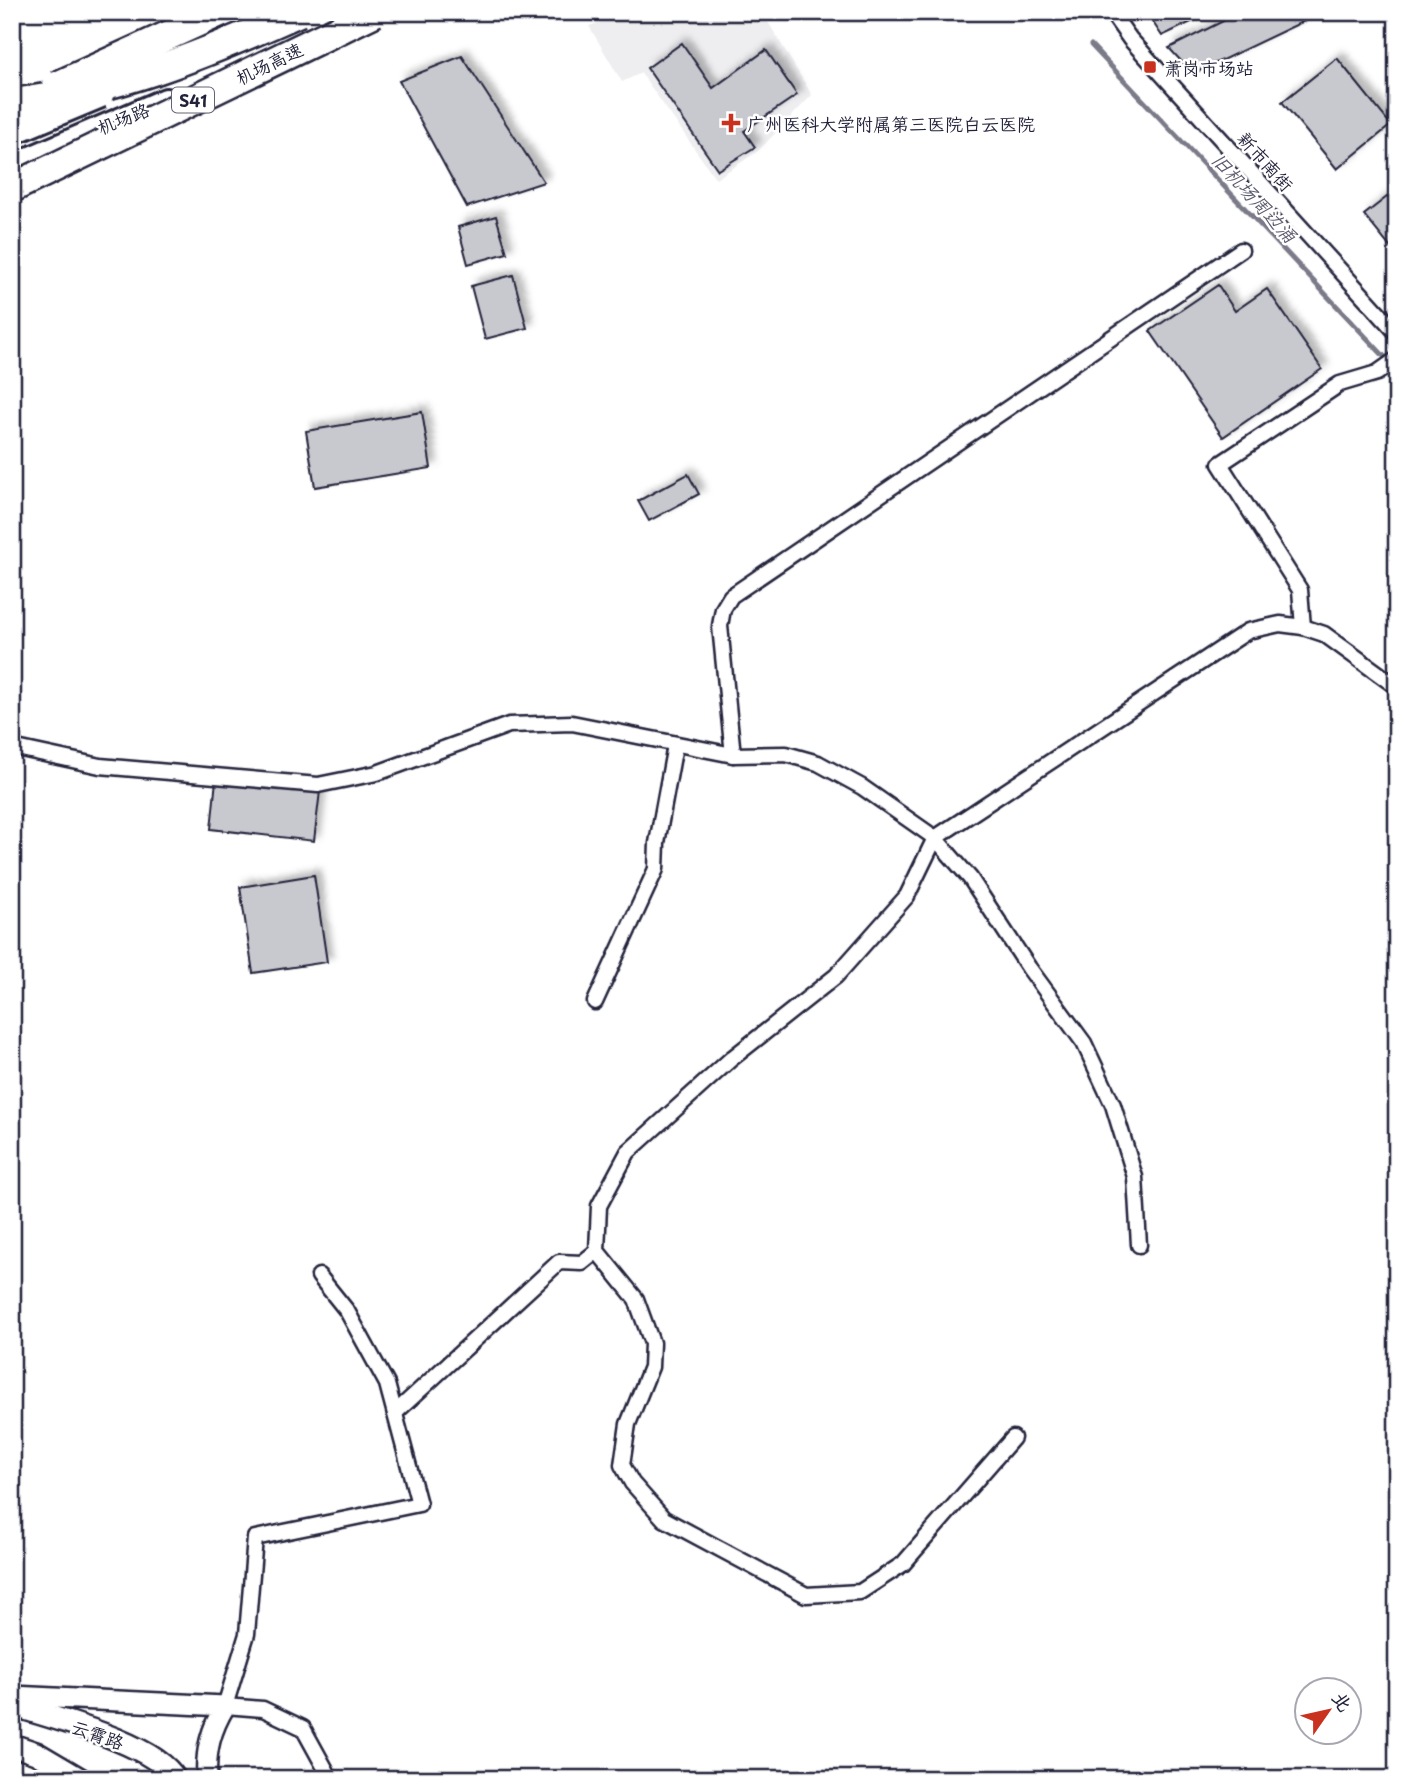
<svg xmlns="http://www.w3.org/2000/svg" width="1409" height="1791" viewBox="0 0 1409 1791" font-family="'Playpen Sans','LXGW WenKai TC',sans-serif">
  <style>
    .built { fill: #eeeef1 }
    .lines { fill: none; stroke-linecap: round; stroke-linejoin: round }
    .stream { stroke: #7a7a88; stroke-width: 5 }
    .building { fill: #c8c8cf; stroke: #22223b; stroke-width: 2; filter: url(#shadow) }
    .minor-casing { stroke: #22223b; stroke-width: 19 }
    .tertiary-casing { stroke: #22223b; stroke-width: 24 }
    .secondary-casing { stroke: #22223b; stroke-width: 26 }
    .trunk-casing { stroke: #22223b; stroke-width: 30 }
    .minor { stroke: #fff; stroke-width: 14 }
    .tertiary { stroke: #fff; stroke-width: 19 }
    .secondary { stroke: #fff; stroke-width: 21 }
    .trunk { stroke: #fff; stroke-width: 24 }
    .trunk-bridge-casing { stroke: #22223b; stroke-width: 30; stroke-linecap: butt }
    .motorway-bridge-casing { stroke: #22223b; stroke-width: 33; stroke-linecap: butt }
    .trunk-bridge { stroke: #fff; stroke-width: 24 }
    .motorway-bridge { stroke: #fff; stroke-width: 28 }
    .poi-dot { fill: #c8321e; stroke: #fff; stroke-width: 2.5 }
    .labels { text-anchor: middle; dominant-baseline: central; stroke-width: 5; stroke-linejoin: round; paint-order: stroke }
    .shield { fill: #fff; stroke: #646476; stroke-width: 2 }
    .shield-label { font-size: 16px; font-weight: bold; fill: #22223b }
    .street-label { font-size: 18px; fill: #22223b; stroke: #fff }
    .poi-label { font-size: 18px; fill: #22223b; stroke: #fff; text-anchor: start }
    .water-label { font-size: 19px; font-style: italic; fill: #5c5c6f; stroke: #fff }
  </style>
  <defs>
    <filter id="shadow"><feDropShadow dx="6" dy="-6" stdDeviation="3.5" flood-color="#0004"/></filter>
  </defs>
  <rect width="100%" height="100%" fill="#fff"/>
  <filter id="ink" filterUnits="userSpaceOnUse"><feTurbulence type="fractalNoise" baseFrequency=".0143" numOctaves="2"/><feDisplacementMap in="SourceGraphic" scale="14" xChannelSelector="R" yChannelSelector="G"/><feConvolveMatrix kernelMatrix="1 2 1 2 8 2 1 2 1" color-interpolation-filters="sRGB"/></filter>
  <g filter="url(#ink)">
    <polygon class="built" points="600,12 762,12 812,95 758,151 716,179 641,73 622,82 589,26 604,21"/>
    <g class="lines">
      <polyline class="stream" points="1091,45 1397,370"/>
    </g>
    <g class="building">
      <polygon points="1146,12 1212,12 1162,36"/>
      <polygon points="1241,12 1319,14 1193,74 1169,48"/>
      <polygon points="682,43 713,88 766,50 797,95 744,131 755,147 718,170 647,68"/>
      <polygon points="462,56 544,182 467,207 399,81"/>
      <polygon points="1337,58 1391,125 1337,169 1282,102"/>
      <polygon points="1397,189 1397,256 1364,215"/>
      <polygon points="496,216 507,253 468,264 458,227"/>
      <polygon points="513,275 527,328 485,339 471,286"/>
      <polygon points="1218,285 1235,311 1267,289 1322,369 1223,437 1150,331"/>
      <polygon points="422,412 431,468 315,487 306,431"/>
      <polygon points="688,474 699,494 649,521 638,501"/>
      <polygon points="216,780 320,791 314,841 211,829"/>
      <polygon points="314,875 327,962 253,973 240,887"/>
    </g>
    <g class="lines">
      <defs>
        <g id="minor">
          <polyline points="1111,12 1130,39 1397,333"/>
          <polyline points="1303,627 1300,590 1220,464 1340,384 1377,373 1397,359"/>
          <polyline points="12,747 100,766 318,785 377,773 509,725 572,723 733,755 786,754 818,763 862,787 935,838 970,878 1029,968 1084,1043 1113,1105 1135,1177 1139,1245"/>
          <polyline points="733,755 720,626 723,609 731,596 1241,250"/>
          <polyline points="595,1002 656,869 657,843 675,745"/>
          <polyline points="319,1276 347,1311 387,1384 419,1504 255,1538 247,1634 225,1706 263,1709 303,1728 331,1779"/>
          <polyline points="395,1413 559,1262 582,1263 597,1251"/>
          <polyline points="1013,1438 903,1564 860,1592 806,1595 664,1519 632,1483 622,1465 628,1424 651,1367 652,1343 636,1299 597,1251 599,1206 628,1152 731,1059 836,976 907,896 935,838 1248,631 1280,624 1303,627 1324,634 1397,687"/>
        </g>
        <path id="tertiary" d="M12,1696L225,1706C211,1729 205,1751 207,1779"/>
        <g id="secondary">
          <polyline points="207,26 238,12"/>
          <path d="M12,1705C52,1718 155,1743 175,1779"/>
          <polyline points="12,1745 36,1753 80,1779"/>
        </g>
        <polyline id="trunk" points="12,167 166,101"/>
      </defs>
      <use href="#minor" class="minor-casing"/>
      <use href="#tertiary" class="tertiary-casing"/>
      <use href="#secondary" class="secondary-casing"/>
      <use href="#trunk" class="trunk-casing"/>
      <use href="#minor" class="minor"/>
      <use href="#tertiary" class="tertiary"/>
      <use href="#secondary" class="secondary"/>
      <use href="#trunk" class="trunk"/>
      <defs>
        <polyline id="trunk-bridge" points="12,132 101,95"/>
        <g id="motorway-bridge">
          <polyline points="57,86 220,12"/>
          <path d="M12,103C115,91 206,54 299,12"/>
          <polyline points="12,188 375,12"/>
        </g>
      </defs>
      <use href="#trunk-bridge" class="trunk-bridge-casing"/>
      <use href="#motorway-bridge" class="motorway-bridge-casing"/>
      <use href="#trunk-bridge" class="trunk-bridge"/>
      <use href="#motorway-bridge" class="motorway-bridge"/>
    </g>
  </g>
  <g class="poi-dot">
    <rect x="1143" y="60" width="14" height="14" rx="3.5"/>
    <path d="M727.5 112.5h7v7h7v7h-7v7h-7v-7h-7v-7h7z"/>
  </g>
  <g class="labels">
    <rect class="shield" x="172" y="87.5" width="42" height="25" rx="5"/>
    <g class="shield-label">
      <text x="193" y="100">S41</text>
    </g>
    <g class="street-label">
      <text transform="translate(269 63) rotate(-26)">机场高速</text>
      <text transform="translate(123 118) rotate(-22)">机场路</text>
      <text transform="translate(1266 161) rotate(48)">新市南街</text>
      <text transform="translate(98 1734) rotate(19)">云霄路</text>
    </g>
    <g class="poi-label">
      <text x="1164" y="67">萧岗市场站</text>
      <text x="747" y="123">广州医科大学附属第三医院白云医院</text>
    </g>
    <g class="water-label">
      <text transform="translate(1255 197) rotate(47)">旧机场周边涌</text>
    </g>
  </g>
  <rect width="1409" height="1791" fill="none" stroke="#fff" stroke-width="42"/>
  <rect x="21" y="21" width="1367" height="1749" fill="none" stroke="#22223b" stroke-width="2.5" filter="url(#ink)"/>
  <g transform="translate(1328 1711) rotate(56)"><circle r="33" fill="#ffffff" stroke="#a7a7b1" stroke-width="2"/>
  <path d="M0-5L12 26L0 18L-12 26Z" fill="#c8321e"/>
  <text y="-10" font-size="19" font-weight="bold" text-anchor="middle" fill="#22223b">北</text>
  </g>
</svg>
